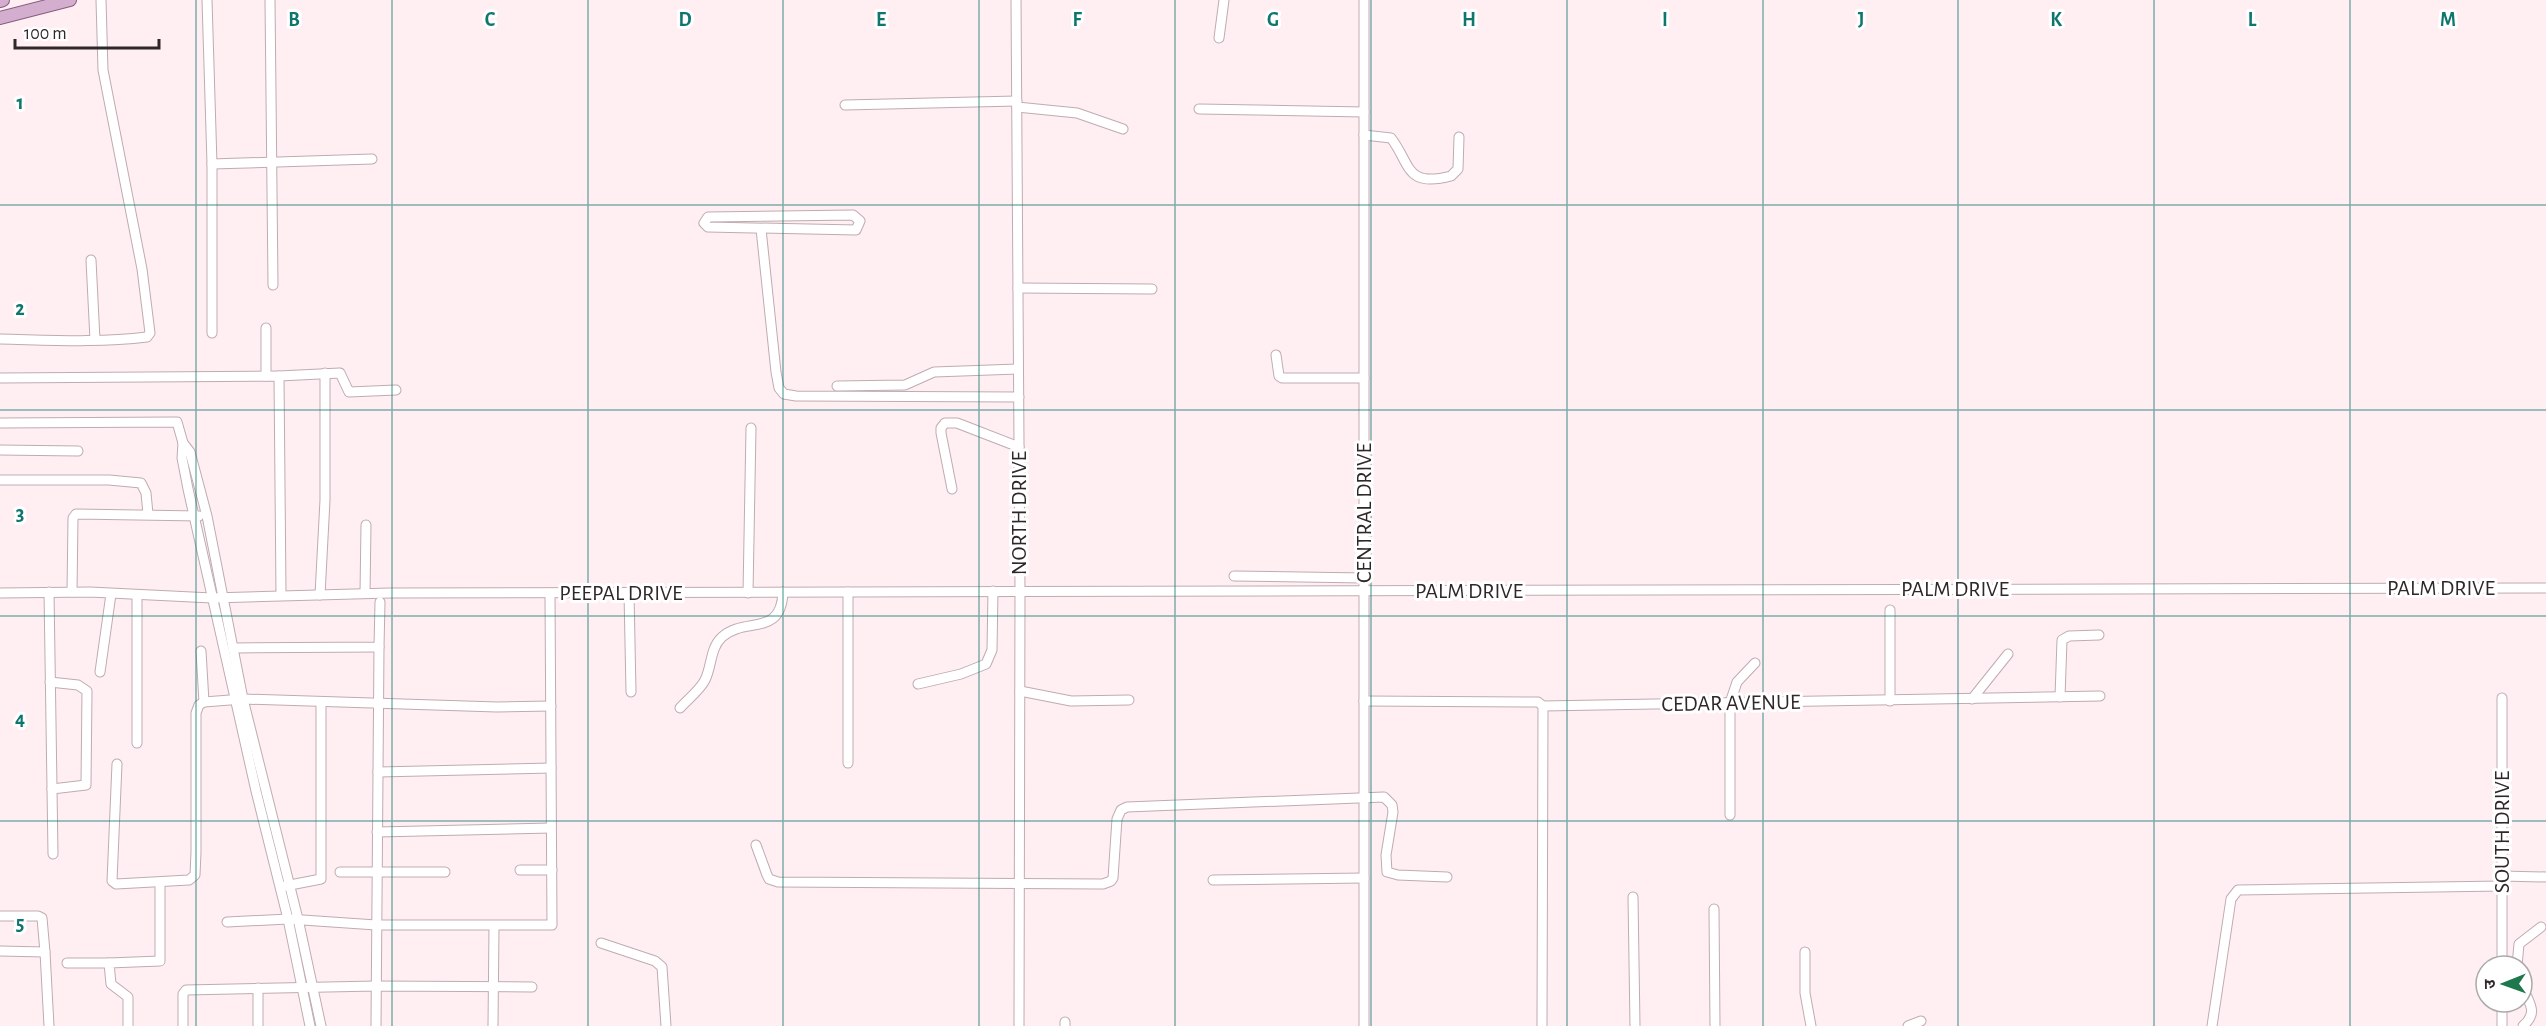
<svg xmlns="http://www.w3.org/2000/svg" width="2546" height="1026" viewBox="0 0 2546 1026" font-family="'Alegreya Sans','Noto Sans Devanagari',sans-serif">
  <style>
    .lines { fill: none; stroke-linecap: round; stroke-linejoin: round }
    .minor-casing { stroke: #bfacb0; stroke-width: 11 }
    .major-casing { stroke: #865c7f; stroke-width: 14 }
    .minor { stroke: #fff; stroke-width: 9 }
    .major { stroke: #d3aece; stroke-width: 12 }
    .grid { fill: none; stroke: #0f766e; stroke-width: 1.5; stroke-opacity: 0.55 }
    .labels { text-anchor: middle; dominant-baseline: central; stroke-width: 6; stroke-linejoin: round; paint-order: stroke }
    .street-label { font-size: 22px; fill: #2f2729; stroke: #fff }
    .grid-label { font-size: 20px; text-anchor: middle; font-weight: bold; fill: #0f766e; stroke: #fff; stroke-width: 6; stroke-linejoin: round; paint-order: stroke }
  </style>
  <rect width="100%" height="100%" fill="#ffeef2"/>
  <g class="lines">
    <defs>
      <g id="minor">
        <polyline points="207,0 212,164 212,333"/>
        <polyline points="270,0 273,285"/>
        <polyline points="1016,0 1020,591 1019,1026"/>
        <polyline points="1219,38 1224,0"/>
        <polyline points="845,105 1017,101"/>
        <polyline points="1017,107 1077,113 1123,129"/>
        <polyline points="1199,109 1364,112"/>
        <path d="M1364,135L1391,138C1411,164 1405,188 1451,176L1458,169L1459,137"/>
        <polyline points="212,164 372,159"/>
        <polygon points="853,215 860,221 856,230 708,227 704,223 708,217"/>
        <polyline points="761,229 776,372 779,388 784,394 796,396 1019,397"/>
        <polyline points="91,260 95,340"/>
        <polyline points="1018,288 1152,289"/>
        <path d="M0,339C49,340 98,343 147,337L150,333L142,269L103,70L101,0"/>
        <polyline points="1276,355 1279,376 1282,378 1364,378"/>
        <polyline points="266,376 266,328"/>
        <polyline points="279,376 340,373 349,392 396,390"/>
        <polyline points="0,378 279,376 281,594"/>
        <polyline points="837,386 905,385 934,372 1018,369"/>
        <polyline points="0,423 177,422 183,443 190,452 207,516 243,699 298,919 321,1026"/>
        <polyline points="183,443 182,458 188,489 256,791 288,919 310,1026"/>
        <polyline points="0,450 78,451"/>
        <polyline points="0,480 109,480 141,483 146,493 148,514"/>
        <polyline points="952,489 941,433 941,428 945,423 957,423 1019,447"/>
        <polyline points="1234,576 1364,578"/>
        <polyline points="49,592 53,854"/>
        <polyline points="72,592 73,518 76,514 199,516"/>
        <polyline points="848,592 848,763"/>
        <polyline points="0,593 90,592 212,598 390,593 2546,588"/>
        <polyline points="365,593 366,525"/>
        <polyline points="629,593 631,692"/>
        <polyline points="748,593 751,428"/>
        <polyline points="320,595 325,500 325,373"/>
        <polyline points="233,648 379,647 380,602"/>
        <polyline points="201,651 204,702"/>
        <polyline points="100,672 111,594"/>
        <polyline points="50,682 78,685 87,691 86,785 52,789"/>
        <polyline points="918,684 961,674 986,664 992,650 993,591"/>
        <polyline points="1020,691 1071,701 1129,700"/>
        <polyline points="2060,697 2062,640 2069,636 2099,635"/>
        <polyline points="2502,698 2502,966"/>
        <polyline points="1972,699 2008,654"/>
        <polyline points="1364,701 1538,702 1543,706 2100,696"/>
        <polyline points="1890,701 1890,610"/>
        <path d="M680,708C688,699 700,690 705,680C712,666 710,648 722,637C745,616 781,638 783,592"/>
        <polyline points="137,743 137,596"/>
        <polyline points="117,764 112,881 116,884 189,880 195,875 196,852 196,713 199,705 204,702 243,699 497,707 551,706"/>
        <polyline points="378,772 551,768"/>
        <polyline points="1730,815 1730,703 1737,682 1755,663"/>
        <polyline points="377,832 551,828"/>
        <polyline points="756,845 767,875 769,879 778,882 1103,884 1111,881 1113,878 1117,819 1121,810 1127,807 1384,797 1392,805 1393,812 1386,855 1387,872 1398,875 1447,877"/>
        <polyline points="520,870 552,870"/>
        <polyline points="340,872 445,872"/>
        <polyline points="2502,876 2546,877"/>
        <polyline points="1213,880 1364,878"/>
        <polyline points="285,886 321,879 321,702"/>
        <polyline points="1633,897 1635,1026"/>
        <polyline points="1714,909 1715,1026"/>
        <polyline points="0,916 38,916 42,918 45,952 0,951"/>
        <polyline points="227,922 288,919 376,925 552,925 550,594"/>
        <polyline points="601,943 655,961 662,967 666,1026"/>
        <polyline points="45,952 49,1026"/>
        <polyline points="1805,952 1805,993 1811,1026"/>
        <polyline points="67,963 109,963"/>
        <polyline points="2517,966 2519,944 2541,927"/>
        <path d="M2522,986C2529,1003 2539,1012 2523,1026"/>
        <polyline points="258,988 258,1026"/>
        <polyline points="2502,1002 2502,1026"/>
        <polyline points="128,1026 128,997 111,984 109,963 160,961 160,882"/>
        <polyline points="183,1026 183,994 186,990 376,986 532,987"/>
        <polyline points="376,1026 379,647"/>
        <polyline points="493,1026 494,927"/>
        <polyline points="1065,1026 1065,1022"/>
        <polyline points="1364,1026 1364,0"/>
        <polyline points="1542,1026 1543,706"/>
        <polyline points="1908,1026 1921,1021"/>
        <polyline points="2212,1026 2231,899 2238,890 2502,886"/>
      </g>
      <g id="major">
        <polyline points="0,1 3,0"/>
        <polyline points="0,18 70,0"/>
      </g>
    </defs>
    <use href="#minor" class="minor-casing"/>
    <use href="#major" class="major-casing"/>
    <use href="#minor" class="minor"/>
    <use href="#major" class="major"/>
  </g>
  <path class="grid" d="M196,0V1026M392,0V1026M588,0V1026M783,0V1026M979,0V1026M1175,0V1026M1371,0V1026M1567,0V1026M1763,0V1026M1958,0V1026M2154,0V1026M2350,0V1026M0,205H2546M0,410H2546M0,616H2546M0,821H2546"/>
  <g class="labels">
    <g class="street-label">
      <text transform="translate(1019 513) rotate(-90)">NORTH DRIVE</text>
      <text transform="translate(1364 513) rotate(-90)">CENTRAL DRIVE</text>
      <text x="2441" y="588">PALM DRIVE</text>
      <text x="1955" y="589">PALM DRIVE</text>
      <text x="1469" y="591">PALM DRIVE</text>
      <text x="621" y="593">PEEPAL DRIVE</text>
      <text transform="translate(1731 703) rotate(-1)">CEDAR AVENUE</text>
      <text transform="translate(2502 832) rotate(-90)">SOUTH DRIVE</text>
    </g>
  </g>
  <g class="grid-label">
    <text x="294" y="26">B</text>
    <text x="490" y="26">C</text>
    <text x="685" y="26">D</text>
    <text x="881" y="26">E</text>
    <text x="1077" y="26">F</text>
    <text x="1273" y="26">G</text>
    <text x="1469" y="26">H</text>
    <text x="1665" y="26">I</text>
    <text x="1861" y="26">J</text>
    <text x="2056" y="26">K</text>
    <text x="2252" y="26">L</text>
    <text x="2448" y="26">M</text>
    <text x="20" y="109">1</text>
    <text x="20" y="315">2</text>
    <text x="20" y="520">3</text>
    <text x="20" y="725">4</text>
    <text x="20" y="930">5</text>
  </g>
  <g transform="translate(2504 984) rotate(269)"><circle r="28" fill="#ffffff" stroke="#aca9a9" stroke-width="1.5"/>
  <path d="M0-4.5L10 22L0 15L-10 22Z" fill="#1e784c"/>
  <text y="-9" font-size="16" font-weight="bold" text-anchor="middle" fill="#2f2729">उ</text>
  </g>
  <path d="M15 39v9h144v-9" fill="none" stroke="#2f2729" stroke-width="3"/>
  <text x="24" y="39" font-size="18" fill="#2f2729" stroke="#ffffff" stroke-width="4.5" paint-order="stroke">100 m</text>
</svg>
